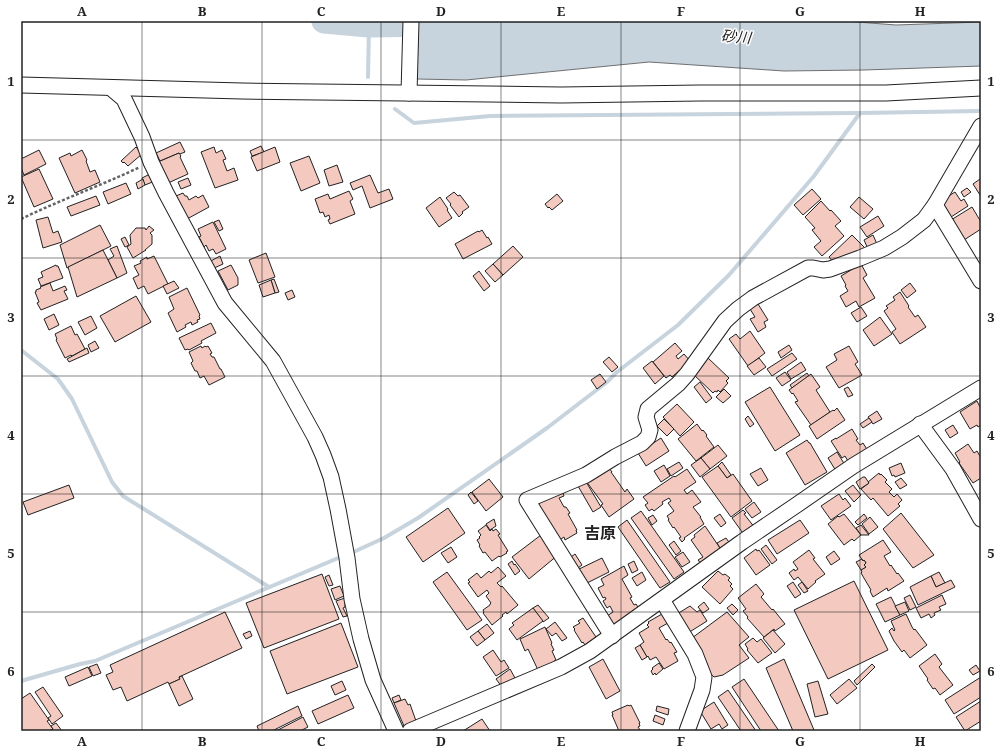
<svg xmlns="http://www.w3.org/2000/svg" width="1002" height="752" viewBox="0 0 1002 752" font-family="'Noto Serif','Noto Sans JP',serif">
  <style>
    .water { fill: #c7d3dd; stroke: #6f6f6f }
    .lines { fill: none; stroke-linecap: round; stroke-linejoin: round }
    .stream { stroke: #c7d3dd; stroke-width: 4 }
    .river { stroke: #c7d3dd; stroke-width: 25 }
    .building { fill: #f3c9c0; stroke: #222 }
    .minor-casing { stroke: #222; stroke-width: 17 }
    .path { stroke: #646464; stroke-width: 2.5; stroke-dasharray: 3 2; stroke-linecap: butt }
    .minor { stroke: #fff; stroke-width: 15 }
    .grid { fill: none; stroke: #222; stroke-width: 1; stroke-opacity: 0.55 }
    .labels { text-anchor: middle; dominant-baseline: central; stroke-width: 3; stroke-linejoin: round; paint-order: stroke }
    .water-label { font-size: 15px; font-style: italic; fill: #222; stroke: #fff }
    .quarter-label { font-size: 16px; font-weight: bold; fill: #222; stroke: #fff }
    .neatline { fill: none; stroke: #222; stroke-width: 1.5 }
    .grid-label { font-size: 13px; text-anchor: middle; font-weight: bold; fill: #222 }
  </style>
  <rect width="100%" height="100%" fill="#fff"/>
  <polygon class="water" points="418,21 844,21 896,25 981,22 981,66 864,70 784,71 649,62 466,80 417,79"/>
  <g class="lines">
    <g class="stream">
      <polyline points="368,77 369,25"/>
      <polyline points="395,109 414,123 490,116 860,113 981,111"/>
      <polyline points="21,350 58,379 72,399 112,482 123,496 269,587"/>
      <polyline points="349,554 384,538 418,518 547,428 607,382 617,372 678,325 729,275 814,176 860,113"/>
      <polyline points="21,681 80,664 95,661 343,556"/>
    </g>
    <polyline class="river" points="324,21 369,25 437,24"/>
  </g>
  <g class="building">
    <polygon points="180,142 185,152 180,154 179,153 160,161 156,153"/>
    <polygon points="261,146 264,152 252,156 250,151"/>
    <polygon points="136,147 142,154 128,166 124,162 123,163 121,161"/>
    <polygon points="214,147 216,153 222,150 226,159 223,160 227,171 234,168 238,180 215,188 201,152"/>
    <polygon points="275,147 280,162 257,171 251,157"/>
    <polygon points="39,150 46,164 24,175 21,168 21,159"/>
    <polygon points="82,150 87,160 86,161 90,172 95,170 100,182 75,193 59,158 70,153 71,156"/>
    <polygon points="179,153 181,156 180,157 188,174 168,183 158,162"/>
    <polygon points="309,156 320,183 301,191 290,163"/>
    <polygon points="337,165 343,182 329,186 324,170"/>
    <polygon points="39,169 53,199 34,207 21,177"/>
    <polygon points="150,174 155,181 145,185 142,178"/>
    <polygon points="370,175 378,193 389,189 393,199 370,208 362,186 353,190 350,183"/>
    <polygon points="188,178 191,185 181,189 178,182"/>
    <polygon points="143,179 145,185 138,189 136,183"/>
    <polygon points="980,179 981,180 981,194 980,195 973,184"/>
    <polygon points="126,183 131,194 108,204 103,192"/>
    <polygon points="967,188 971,192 964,197 961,192"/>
    <polygon points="812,189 821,199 803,215 794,205"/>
    <polygon points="349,191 353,199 350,201 355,214 330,224 328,220 330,219 329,215 325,217 323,212 320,213 315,199 328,194 330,199"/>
    <polygon points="454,192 458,196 460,195 469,207 462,212 463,213 459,217 450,205 451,204 446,198"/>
    <polygon points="955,192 961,201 964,199 968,206 951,217 943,203 944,199"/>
    <polygon points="183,193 185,196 187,196 189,200 196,196 198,198 203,195 209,207 187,219 176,196"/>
    <polygon points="557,194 563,201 552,210 549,207 548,208 545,204"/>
    <polygon points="96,196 100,205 71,216 67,207"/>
    <polygon points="440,197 448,209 447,210 452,218 439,227 426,208"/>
    <polygon points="859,197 873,209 864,219 850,207"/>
    <polygon points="821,201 830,211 831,210 841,221 835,226 844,236 822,256 814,247 821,241 812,230 815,228 805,217"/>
    <polygon points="972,207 981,222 981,229 964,240 951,220"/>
    <polygon points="878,216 884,226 867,237 860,227"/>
    <polygon points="48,217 53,233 58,231 62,242 43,248 36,220"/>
    <polygon points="219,220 223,229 219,231 214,222"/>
    <polygon points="213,222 226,249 216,254 213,249 209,251 206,245 204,247 199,237 201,236 198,229"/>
    <polygon points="100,225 111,246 67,268 60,245"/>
    <polygon points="149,226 154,230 150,233 152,235 152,244 145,250 146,250 133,258 127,247 131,244 130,235 136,228 145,228 146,230"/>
    <polygon points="482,230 487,238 488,237 492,244 463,259 455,244 478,231 479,232"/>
    <polygon points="852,235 867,250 854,255 852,253 846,258 833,262 829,257"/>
    <polygon points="873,235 877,244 868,249 864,240"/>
    <polygon points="125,237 129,245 125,247 121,239"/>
    <polygon points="117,246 127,273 117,278 108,260 114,256 110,249"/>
    <polygon points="513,246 523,257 503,275 493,264"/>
    <polygon points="103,250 117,278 77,297 68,267"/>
    <polygon points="266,253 275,277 258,283 249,260"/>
    <polygon points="154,256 168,284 148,294 144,286 138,289 133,278 139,275 134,266 141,263 140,261 147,257 147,259"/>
    <polygon points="220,256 223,264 212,269 209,262"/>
    <polygon points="493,264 503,275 495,282 485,271"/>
    <polygon points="861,264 867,275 863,278 875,298 859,307 856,301 846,307 840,296 848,291 845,286 846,285 841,276"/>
    <polygon points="56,265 56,266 58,266 63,278 41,286 38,279 43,277 41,272"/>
    <polygon points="231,265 238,278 238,285 228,290 218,271"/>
    <polygon points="479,271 490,286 484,291 473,276"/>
    <polygon points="274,279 279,292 275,293 271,280"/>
    <polygon points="271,280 275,293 263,297 259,285"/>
    <polygon points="174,281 179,288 167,294 163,286"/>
    <polygon points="50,283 53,291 65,286 67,290 64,291 68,299 41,310 37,303 39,302 35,292 36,292 36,290 41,288 40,287"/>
    <polygon points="910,283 916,291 907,298 901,290"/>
    <polygon points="187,288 200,315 199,316 200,319 197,320 198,322 192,325 191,322 185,325 186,327 177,332 168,313 174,309 169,297"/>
    <polygon points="292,290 295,297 288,300 285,293"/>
    <polygon points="900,292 909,306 908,307 915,317 918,315 926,327 900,344 892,332 896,329 884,311 888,308 886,306 895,300 893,297"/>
    <polygon points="136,296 151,322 115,342 100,316"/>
    <polygon points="758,304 768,320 764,322 766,327 758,332 750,319 755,317 750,309"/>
    <polygon points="861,307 867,316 857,322 851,313"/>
    <polygon points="54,314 59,325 49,330 44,319"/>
    <polygon points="91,316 97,328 85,335 78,322"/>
    <polygon points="880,317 892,334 874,346 863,330"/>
    <polygon points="211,323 216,333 201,341 202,343 189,350 188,349 185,350 179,338"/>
    <polygon points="71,326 75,335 77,334 85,349 72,356 71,355 65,358 56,340 57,339 55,334"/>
    <polygon points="750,331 765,353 748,366 729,339 736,334 740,339"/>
    <polygon points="95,341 99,348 91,352 88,345"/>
    <polygon points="675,343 682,351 676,356 678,359 684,354 690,361 672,377 670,375 666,378 653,362"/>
    <polygon points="789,345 792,350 781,358 778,352"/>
    <polygon points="201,346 202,348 205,346 206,347 208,346 212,353 210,354 212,357 214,357 220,369 221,369 225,377 209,385 204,376 200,378 197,371 195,371 191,363 193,361 189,352"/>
    <polygon points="849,346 858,362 855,364 862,375 839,388 826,367 837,360 834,354"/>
    <polygon points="87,348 89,353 69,362 67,359"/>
    <polygon points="792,353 797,359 772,376 767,369"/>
    <polygon points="609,357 618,367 612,372 603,362"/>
    <polygon points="708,358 729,378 726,381 728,383 720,392 718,390 717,392 715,391 713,393 693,374"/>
    <polygon points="759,358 766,367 754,375 747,366"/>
    <polygon points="652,361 664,376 655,384 643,368"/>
    <polygon points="801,362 806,370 791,379 787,372"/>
    <polygon points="785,372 791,380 782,386 776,378"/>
    <polygon points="807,373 809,376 792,388 790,385"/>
    <polygon points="600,374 606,382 597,389 591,380"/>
    <polygon points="811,374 820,387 816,390 830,412 811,425 795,402 798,401 793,393 792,394 789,390"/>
    <polygon points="700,382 712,398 706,403 694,387"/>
    <polygon points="770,387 800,435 775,451 745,402"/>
    <polygon points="848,387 853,395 848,397 844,389"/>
    <polygon points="724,389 731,396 723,403 716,397"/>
    <polygon points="977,401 980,407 981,407 981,425 978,427 977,425 970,429 960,412"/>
    <polygon points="677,404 694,422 680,436 663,417"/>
    <polygon points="837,408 845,420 817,439 809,426 833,410 834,411"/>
    <polygon points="877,411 882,419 873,424 868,417"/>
    <polygon points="748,416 754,424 750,427 745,419"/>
    <polygon points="869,418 872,422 863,428 860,424"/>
    <polygon points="664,419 674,429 667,436 657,426"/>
    <polygon points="697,424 702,431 703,430 707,435 706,436 714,447 696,461 678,439"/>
    <polygon points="953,425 958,433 950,438 945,430"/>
    <polygon points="852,429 858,439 856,440 860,445 863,443 868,451 849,463 845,456 842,458 831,441 836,438 836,439"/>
    <polygon points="661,438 669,451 646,466 638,453"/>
    <polygon points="807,440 809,443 810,443 827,472 805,485 786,453"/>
    <polygon points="968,444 974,453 977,451 981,458 981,478 973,483 959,463 960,462 955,453"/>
    <polygon points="718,445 727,456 710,469 701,458"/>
    <polygon points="837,452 845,465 836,471 828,458"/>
    <polygon points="701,458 710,469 700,477 691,465"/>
    <polygon points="679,462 683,468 671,476 667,469"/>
    <polygon points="722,462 731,475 727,478 718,466"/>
    <polygon points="901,463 905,473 895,477 894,475 892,476 889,468"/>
    <polygon points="664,465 670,476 661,482 654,471"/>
    <polygon points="718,466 727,478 733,474 752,501 731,517 702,477"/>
    <polygon points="609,468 612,472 611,472 625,492 627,489 634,499 609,517 601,505 603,504 586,481"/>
    <polygon points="761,468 768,480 758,486 750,474"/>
    <polygon points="687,469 696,482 684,490 687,494 692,490 701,502 693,507 701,517 700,517 704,524 684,538 685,539 682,542 679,538 681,537 674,527 673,528 668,520 669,519 667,516 674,511 668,503 671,501 669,498 662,502 663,504 654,511 652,509 649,511 645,505 648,503 643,497 674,476 675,477"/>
    <polygon points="879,473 880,475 881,474 887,480 885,482 892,489 889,492 894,497 897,494 902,500 898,504 900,506 888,516 873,498 871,500 861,489 869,483 868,482"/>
    <polygon points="863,477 865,477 869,483 860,489 856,482"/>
    <polygon points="901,478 907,485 900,489 895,482"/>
    <polygon points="489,479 503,497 486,511 472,492"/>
    <polygon points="585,480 601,507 593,512 578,486"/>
    <polygon points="69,485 74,498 28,515 23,502"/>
    <polygon points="853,485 861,495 854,502 845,491"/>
    <polygon points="562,490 564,496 559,498 564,507 566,507 570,513 568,514 577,530 576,530 577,533 565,540 564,537 555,543 532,507 540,503 538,501"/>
    <polygon points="471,492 478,501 474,504 468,495"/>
    <polygon points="839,494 843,500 845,498 851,506 831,520 821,506"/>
    <polygon points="754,502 761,512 752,518 745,509"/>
    <polygon points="448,508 465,533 423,562 406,537"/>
    <polygon points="743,510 746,513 744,514 755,528 745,536 732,518"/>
    <polygon points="641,511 684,572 674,579 631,518"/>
    <polygon points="901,513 934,555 913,568 883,529"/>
    <polygon points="720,514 726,523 721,527 714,518"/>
    <polygon points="844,514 861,535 854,541 852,539 844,545 828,524 838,516 839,517"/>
    <polygon points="864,514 867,518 858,525 855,522"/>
    <polygon points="653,515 657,521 652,525 648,518"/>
    <polygon points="870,517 878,527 869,534 862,524"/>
    <polygon points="494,519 496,526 490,530 486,524"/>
    <polygon points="627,520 670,582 660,588 618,527"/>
    <polygon points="800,520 809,533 777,554 768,540"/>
    <polygon points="486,525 490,531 492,529 493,531 496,529 500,534 498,535 508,551 506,552 507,553 500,557 499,556 492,561 485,552 483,553 479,546 480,545 477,540 480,538 479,537 481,535 478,531"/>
    <polygon points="861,525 869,535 861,535 856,528"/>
    <polygon points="705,526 722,551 702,565 698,560 703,557 691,540 695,537 694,535"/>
    <polygon points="541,535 558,555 529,579 512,557"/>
    <polygon points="726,538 731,545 722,551 717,543"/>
    <polygon points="883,540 891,552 884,556 890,566 891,565 897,574 898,573 904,581 888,591 887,588 873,597 870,591 871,590 861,573 862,572 861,570 866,567 864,565 866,563 864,560 863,561 859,555"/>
    <polygon points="674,541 681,551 676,555 669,545"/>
    <polygon points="766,545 777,560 772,564 761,549"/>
    <polygon points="451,547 457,557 448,563 441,553"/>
    <polygon points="756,549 757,551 759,550 770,565 756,575 744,558"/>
    <polygon points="809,550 815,558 813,559 825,574 815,581 816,582 808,589 798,577 794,580 789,573 794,569 795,571 798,569 793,562"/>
    <polygon points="834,551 840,559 831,565 826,557"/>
    <polygon points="683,552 690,562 682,567 675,557"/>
    <polygon points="575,554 582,565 574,571 567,560"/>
    <polygon points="602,558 609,572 585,584 575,571"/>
    <polygon points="862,559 863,561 864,560 866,563 864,565 866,567 861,570 856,562"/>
    <polygon points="512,561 514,565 515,564 520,571 515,575 508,564"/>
    <polygon points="634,561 638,570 632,573 628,564"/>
    <polygon points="624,566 628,575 622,579 632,597 630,598 634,605 636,604 638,607 644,603 614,628 607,616 613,612 610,606 607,608 603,601 606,599 605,597 603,598 598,588 604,585 601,579"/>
    <polygon points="498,567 506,576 497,583 501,587 502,586 518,605 507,614 506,612 502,615 503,616 492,625 483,613 484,612 483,610 490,605 490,604 491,603 486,596 489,593 487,590 478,597 468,583 470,582 468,580 477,573 481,578 489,571 491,573"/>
    <polygon points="718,571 723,575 725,574 730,578 728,580 732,584 730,586 733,589 720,604 702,587"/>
    <polygon points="447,572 482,620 467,630 433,582"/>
    <polygon points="642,572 646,580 637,586 632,578"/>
    <polygon points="939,572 945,583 936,587 931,576"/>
    <polygon points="322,574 339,619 264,648 246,603"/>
    <polygon points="329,575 333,585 329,586 325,577"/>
    <polygon points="931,576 936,587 951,580 955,587 918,605 910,587"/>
    <polygon points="854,581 888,650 828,679 794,610"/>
    <polygon points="793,582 801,594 795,598 787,586"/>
    <polygon points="802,582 808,591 804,593 798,585"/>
    <polygon points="756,584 764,594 761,597 772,610 773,609 785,624 775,631 774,629 764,637 747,618 748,617 743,611 746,609 738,598"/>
    <polygon points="340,586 344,596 335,600 331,589"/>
    <polygon points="910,595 916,607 910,610 904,598"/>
    <polygon points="942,595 946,604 939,607 941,610 934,613 935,615 931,618 929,614 921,618 916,608"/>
    <polygon points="891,597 900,615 885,622 876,604"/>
    <polygon points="345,598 345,607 343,608 347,616 343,617 336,601"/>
    <polygon points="704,602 709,609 703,613 698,607"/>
    <polygon points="905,602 909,611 900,615 895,606"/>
    <polygon points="732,604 738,610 733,615 727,608"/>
    <polygon points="538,605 549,618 543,622 533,608"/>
    <polygon points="690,606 697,612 700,610 707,621 688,633 677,614"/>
    <polygon points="533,608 543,621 517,640 509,629 514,625 512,623"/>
    <polygon points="225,612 242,648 179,677 180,679 169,684 168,682 127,701 121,687 113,690 106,675 113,672 110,665"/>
    <polygon points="727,612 749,637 739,645 749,658 723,675 714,677 710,673 705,659 692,638"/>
    <polygon points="662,614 668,623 659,628 666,640 667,639 670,643 671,642 677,652 674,653 678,661 664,669 656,657 650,660 648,656 647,657 640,645 644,642 639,633 649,627 647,625 649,623 648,622"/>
    <polygon points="906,614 912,627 914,630 915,629 927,645 910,658 904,650 902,652 894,641 889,631 892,628 894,631 895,630 891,621"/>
    <polygon points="583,618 596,637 585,645 583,642 582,643 574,630 575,629 573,627 580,623 578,621"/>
    <polygon points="555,622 567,638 562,641 556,633 552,636 546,629"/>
    <polygon points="341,623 358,667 287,694 270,651"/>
    <polygon points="487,624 494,633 485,640 478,631"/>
    <polygon points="545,627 552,643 551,644 554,650 552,651 556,660 554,661 555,663 538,670 528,649 525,651 520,639"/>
    <polygon points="773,630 785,644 775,653 763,638"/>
    <polygon points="250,631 252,636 246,639 243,634"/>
    <polygon points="478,631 485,640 477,646 470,637"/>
    <polygon points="753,638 757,642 761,639 772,653 758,663 747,650 748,649 745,644"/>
    <polygon points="640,645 647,657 642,660 635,648"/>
    <polygon points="493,650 501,662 504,660 509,668 496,676 483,657"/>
    <polygon points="935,654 942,664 939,667 953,685 940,695 935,688 933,689 927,680 928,679 919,666"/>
    <polygon points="603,659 620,691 606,699 589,667"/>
    <polygon points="784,659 814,730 812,731 793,731 766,668"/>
    <polygon points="659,663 663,669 656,675 655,673 653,675 651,671 653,669 652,668"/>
    <polygon points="97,664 101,673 93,676 89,667"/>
    <polygon points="872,664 875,667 857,685 854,681"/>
    <polygon points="976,665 980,671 973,675 969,670"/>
    <polygon points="88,667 92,676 69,686 65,677"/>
    <polygon points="510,669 515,678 502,687 496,679"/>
    <polygon points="182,676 193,699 179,706 169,684 180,679 179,677"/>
    <polygon points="981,677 981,697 954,714 945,700"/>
    <polygon points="744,679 779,731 761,731 732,687"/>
    <polygon points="849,679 857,688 837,704 830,695"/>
    <polygon points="342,681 346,690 335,695 331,686"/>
    <polygon points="818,681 828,714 815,717 807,684"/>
    <polygon points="43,687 63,716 52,724 48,718 51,716 35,692"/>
    <polygon points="728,690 756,731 741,731 718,697"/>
    <polygon points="30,693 49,720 47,721 53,729 49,731 21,731 21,699"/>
    <polygon points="348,695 354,708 318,724 312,711"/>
    <polygon points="399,695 401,700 394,703 392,698"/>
    <polygon points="405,699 408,705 410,704 416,721 404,726 394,703"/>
    <polygon points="981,701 981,721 965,731 956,717"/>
    <polygon points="714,702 728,725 722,729 719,724 711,729 700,711"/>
    <polygon points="628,705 629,706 631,705 640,723 639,723 640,726 638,727 640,730 637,731 619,731 612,715 613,715 612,712"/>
    <polygon points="298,706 302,716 272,731 259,731 257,726"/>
    <polygon points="657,706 669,709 668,715 656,711"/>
    <polygon points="655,715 665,719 663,725 653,721"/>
    <polygon points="303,717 308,727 300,731 276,731"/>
    <polygon points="482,719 490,731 463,731"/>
    <polygon points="56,723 62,731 49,731 53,729 51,726"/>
  </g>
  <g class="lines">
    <defs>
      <g id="minor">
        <polyline points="21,85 242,91 561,95 700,93 886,93 981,88"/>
        <polyline points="111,88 124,99 142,137 151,162 166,193 225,303 273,361 315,437 323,455 331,477 338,509 347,558 352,599 361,639 373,680 392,722 396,731"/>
        <polyline points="409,93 411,21"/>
        <polyline points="935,205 981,281"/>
        <polyline points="920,424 953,469 981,519"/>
        <polyline points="662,600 695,654 704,677 702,690 687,731"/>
        <polyline points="612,636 527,500 586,475 615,457 642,443 648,437 650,430 646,417 648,409 678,384 687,374 725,321 738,309 753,298 808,268 813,268 823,270 830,269 860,258 884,248 902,237 924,220 935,205 981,126"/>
        <polyline points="410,731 561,667 590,651 742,542 798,504 853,466 981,388"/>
      </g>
    </defs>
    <use href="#minor" class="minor-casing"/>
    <path class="path" d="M21,219C60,200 100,186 140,167"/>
    <use href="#minor" class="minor"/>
  </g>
  <path class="grid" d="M142,21V731M262,21V731M381,21V731M501,21V731M621,21V731M740,21V731M860,21V731M21,140H981M21,258H981M21,376H981M21,494H981M21,612H981"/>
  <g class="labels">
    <g class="water-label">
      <text transform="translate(736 36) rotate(5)">砂川</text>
    </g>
    <g class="quarter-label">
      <text x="600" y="533">吉原</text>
    </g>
  </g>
  <rect width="1002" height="752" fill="none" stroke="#ffffff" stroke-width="44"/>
  <rect x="22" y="22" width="958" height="708" class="neatline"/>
  <g class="grid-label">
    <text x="82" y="16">A</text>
    <text x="202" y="16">B</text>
    <text x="321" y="16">C</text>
    <text x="441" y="16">D</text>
    <text x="561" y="16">E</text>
    <text x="681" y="16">F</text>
    <text x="800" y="16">G</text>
    <text x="920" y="16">H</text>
    <text x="11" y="86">1</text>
    <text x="991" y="86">1</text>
    <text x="11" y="204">2</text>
    <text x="991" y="204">2</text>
    <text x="11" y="322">3</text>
    <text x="991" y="322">3</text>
    <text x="11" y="440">4</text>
    <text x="991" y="440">4</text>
    <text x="11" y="558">5</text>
    <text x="991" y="558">5</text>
    <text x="11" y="676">6</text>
    <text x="991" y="676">6</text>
    <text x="82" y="746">A</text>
    <text x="202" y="746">B</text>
    <text x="321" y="746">C</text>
    <text x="441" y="746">D</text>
    <text x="561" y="746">E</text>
    <text x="681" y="746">F</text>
    <text x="800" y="746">G</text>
    <text x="920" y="746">H</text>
  </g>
</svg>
